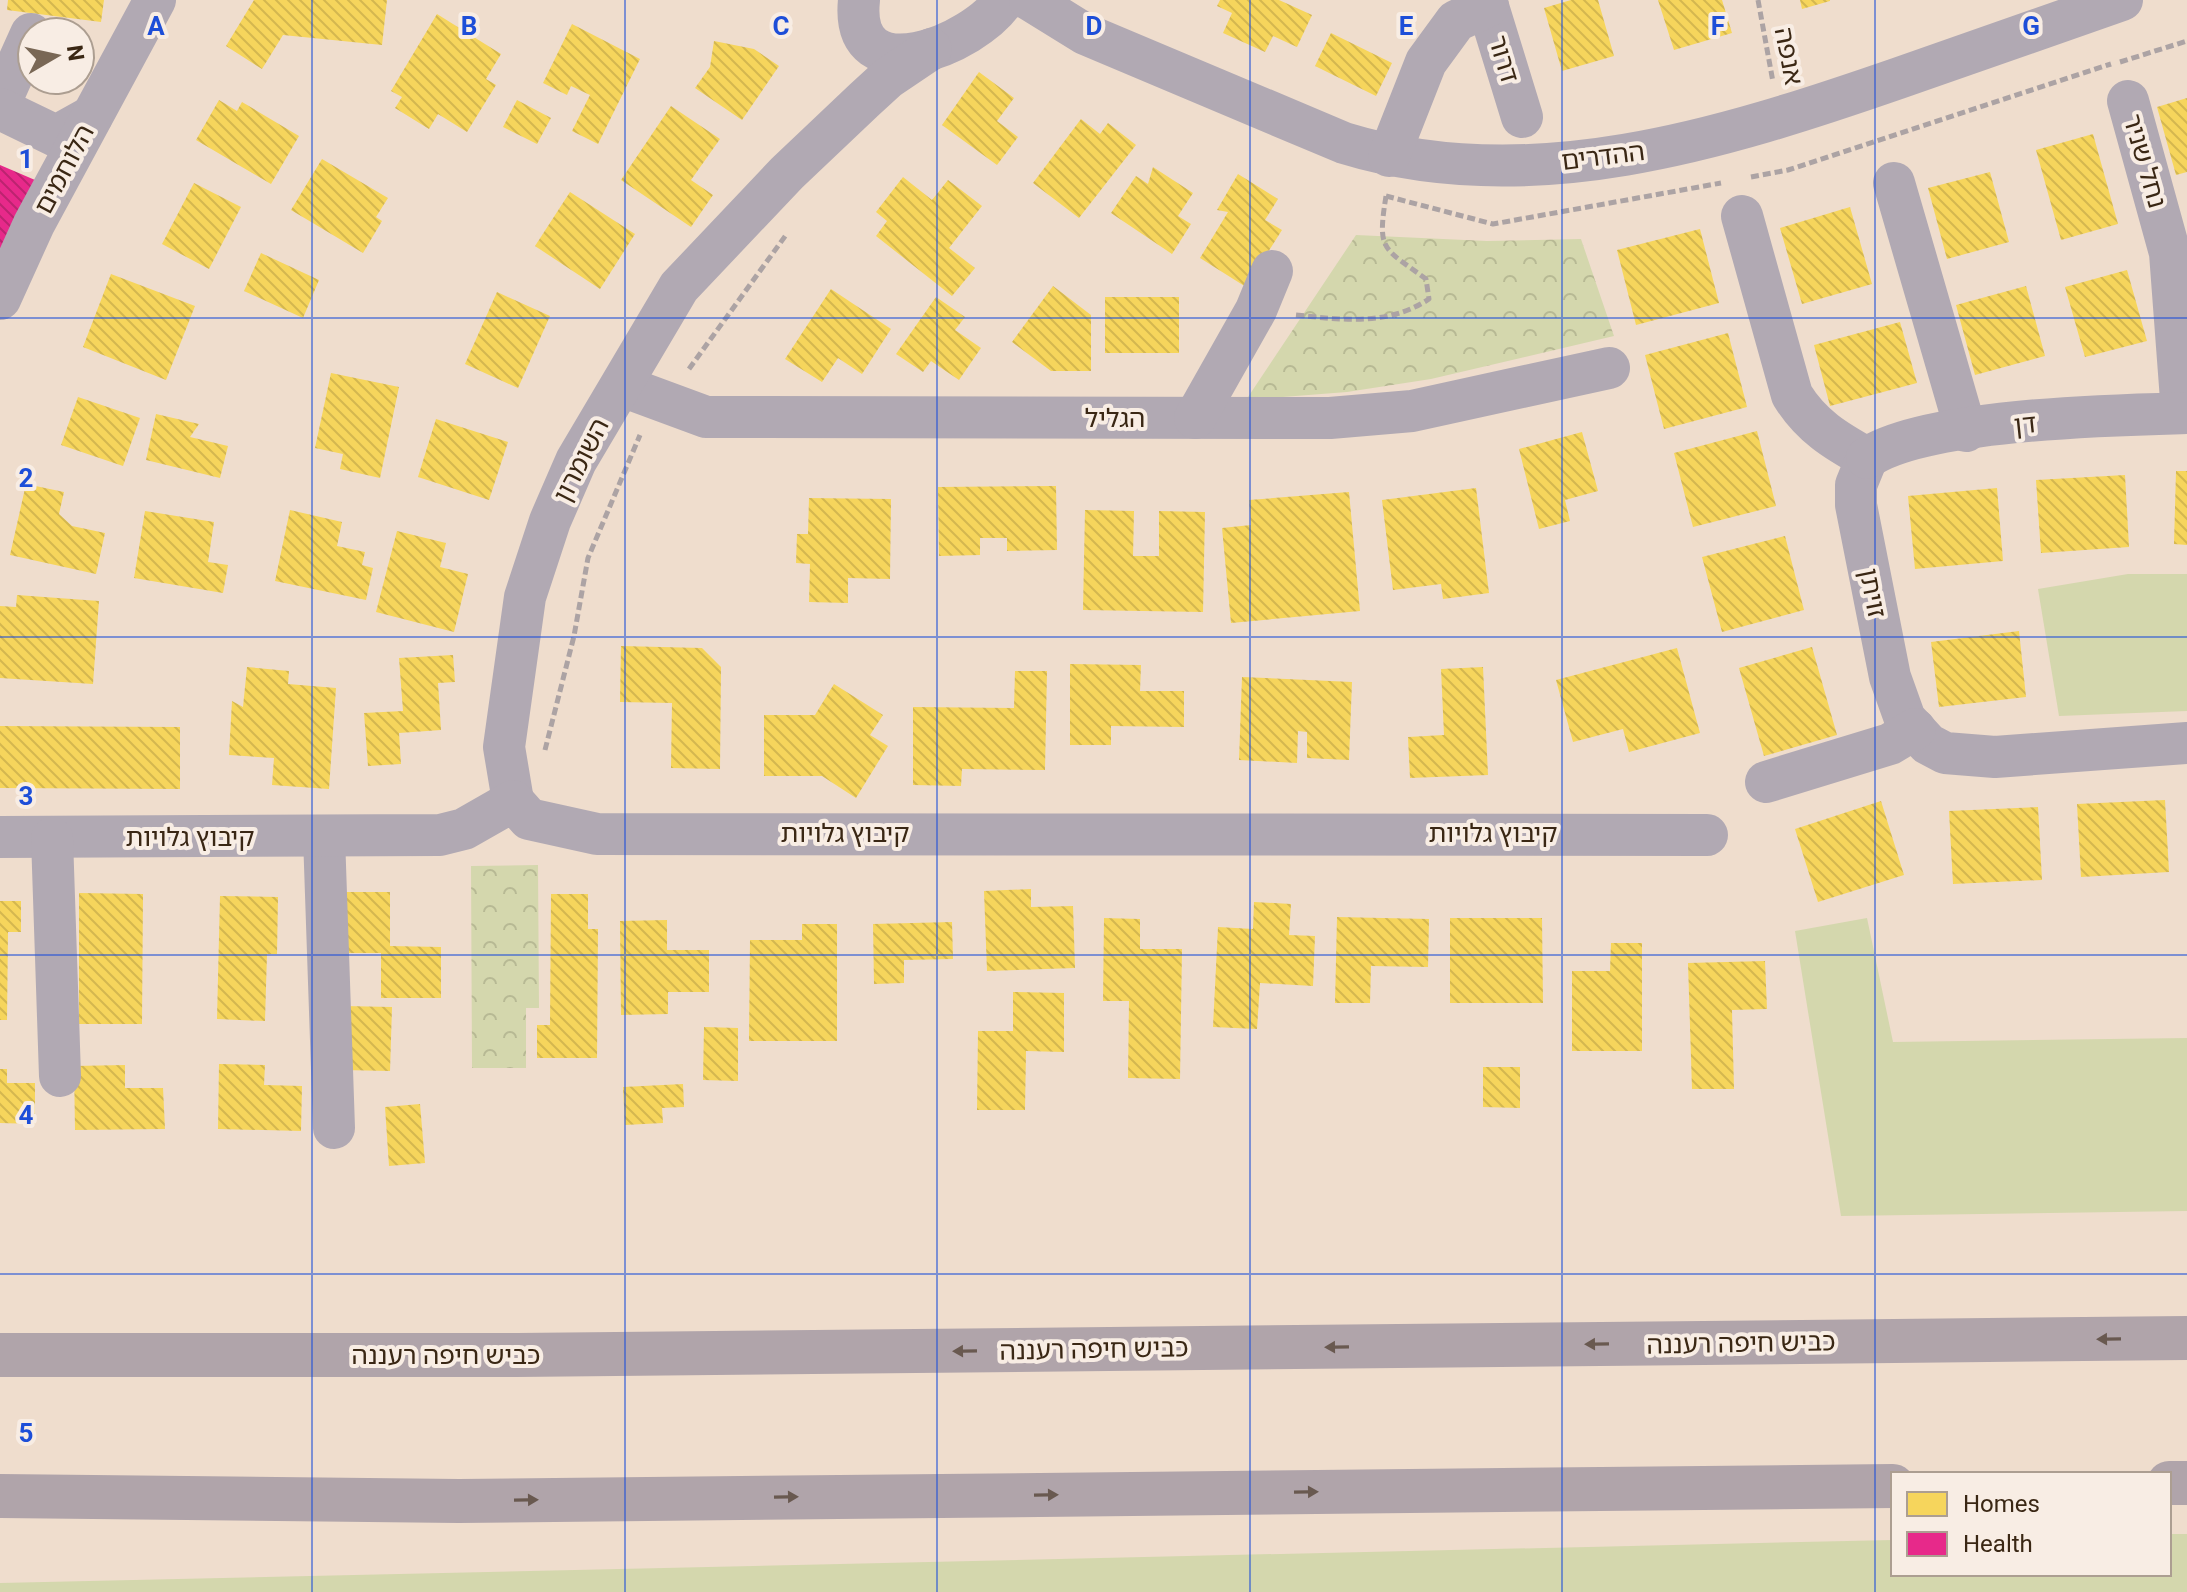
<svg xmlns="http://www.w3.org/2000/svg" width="2187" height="1592" viewBox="0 0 2187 1592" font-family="Roboto,'Noto Sans Hebrew',sans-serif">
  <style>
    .green { fill: #d4d7ad }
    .park { fill: url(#park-crowns) }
    .homes { fill: url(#homes-back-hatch) }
    .health { fill: url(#health-back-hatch) }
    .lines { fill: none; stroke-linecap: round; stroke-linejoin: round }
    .path { stroke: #aca3a4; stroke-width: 5; stroke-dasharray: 8 4; stroke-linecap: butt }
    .minor { stroke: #b1a9b3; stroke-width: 42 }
    .highway { stroke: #b0a4aa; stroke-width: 44 }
    .oneway { fill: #695950 }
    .grid { fill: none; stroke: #1d4ed8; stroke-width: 2; stroke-opacity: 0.55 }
    .labels { text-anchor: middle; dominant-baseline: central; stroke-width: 8; stroke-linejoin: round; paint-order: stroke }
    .street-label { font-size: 26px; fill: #3a2714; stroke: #f8ede4 }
    .grid-label { font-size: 26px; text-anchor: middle; font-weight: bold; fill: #1d4ed8; stroke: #f8ede4; stroke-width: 8; stroke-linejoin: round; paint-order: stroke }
  </style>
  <defs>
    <pattern id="park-crowns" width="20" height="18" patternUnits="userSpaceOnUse" patternTransform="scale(2)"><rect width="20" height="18" fill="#d4d7ad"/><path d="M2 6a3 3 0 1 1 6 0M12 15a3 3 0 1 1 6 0" fill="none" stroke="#b7b994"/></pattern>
    <pattern id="homes-back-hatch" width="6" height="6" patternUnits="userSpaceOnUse" patternTransform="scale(2)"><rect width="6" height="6" fill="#f6d55c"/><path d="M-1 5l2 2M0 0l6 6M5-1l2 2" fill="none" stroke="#d4b74f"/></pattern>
    <pattern id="health-back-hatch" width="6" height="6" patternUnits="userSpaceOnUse" patternTransform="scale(2)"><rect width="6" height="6" fill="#e7298a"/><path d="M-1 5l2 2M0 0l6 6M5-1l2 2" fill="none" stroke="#bc2370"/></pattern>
  </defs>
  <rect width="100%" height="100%" fill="#efddcd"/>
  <g class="green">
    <polygon points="2128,574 2187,574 2187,711 2059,716 2038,589"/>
    <polygon points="1867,918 1893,1042 2187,1038 2187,1211 1841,1216 1795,931"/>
    <polygon points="2169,1534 2187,1534 2187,1592 0,1592 0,1583 1893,1540 1893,1574 2169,1574"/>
  </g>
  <g class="park">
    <polygon points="1356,235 1487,241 1581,239 1614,336 1431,379 1347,392 1246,400"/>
    <polygon points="538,865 539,1008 526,1008 526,1068 472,1068 471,866"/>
  </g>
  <g class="homes">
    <polygon points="8,0 104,0 101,22 7,10"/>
    <polygon points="254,0 387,0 382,45 283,35 262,69 226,46"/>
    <polygon points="1220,0 1279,0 1312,15 1297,47 1273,36 1265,52 1223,33 1232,13 1217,6"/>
    <polygon points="1571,0 1598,0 1614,56 1562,71 1544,8"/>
    <polygon points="1658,0 1722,0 1732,33 1674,50"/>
    <polygon points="1800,0 1830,0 1830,1 1802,9"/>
    <polygon points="437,14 501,54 486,79 496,85 467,132 438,114 429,129 395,108 402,97 391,91"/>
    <polygon points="572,24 640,59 598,144 572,131 590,95 571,86 567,95 543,83"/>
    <polygon points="1331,33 1392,63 1376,96 1315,66"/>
    <polygon points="714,41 754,49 779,66 742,120 695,88 710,67"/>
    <polygon points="979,72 1014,98 997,121 1018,137 997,165 942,125"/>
    <polygon points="2187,98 2187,172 2176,175 2157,107"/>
    <polygon points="219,100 237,111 242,102 299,136 271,184 196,140"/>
    <polygon points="517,100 551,118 537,144 503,127"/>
    <polygon points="671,106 720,139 691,180 713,195 691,227 621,180"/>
    <polygon points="1081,119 1100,134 1108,123 1136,145 1079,218 1033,183"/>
    <polygon points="2093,134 2118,224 2061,240 2036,150"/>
    <polygon points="322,159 388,198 376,217 382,221 363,253 291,210"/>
    <polygon points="1153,167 1193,193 1178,216 1191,224 1172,254 1111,213 1136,176 1148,184"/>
    <polygon points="1990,172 2009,242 1947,259 1928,188"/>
    <polygon points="1238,174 1278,199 1265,220 1282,230 1246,287 1200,258 1228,212 1217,210"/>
    <polygon points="903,177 932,200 948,180 982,206 949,248 975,268 952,296 876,236 887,221 876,212"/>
    <polygon points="194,183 241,207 209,269 162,244"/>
    <polygon points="570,192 635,234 600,289 535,246"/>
    <polygon points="1850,207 1872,284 1802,304 1780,228"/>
    <polygon points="1700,229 1719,303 1636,325 1617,250"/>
    <polygon points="261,253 319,280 303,318 244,291"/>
    <polygon points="2127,270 2147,341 2085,357 2065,287"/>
    <polygon points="111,274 195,306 166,380 83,347"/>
    <polygon points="1053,286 1091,315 1091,371 1051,371 1012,342"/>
    <polygon points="2026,286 2045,356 1975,375 1956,305"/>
    <polygon points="831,289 891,329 862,374 838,358 822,382 785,359"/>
    <polygon points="497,292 550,316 518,388 465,364"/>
    <polygon points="936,297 965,317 955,330 981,348 959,380 931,361 923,372 896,354"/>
    <rect x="1105" y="297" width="74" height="56"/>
    <polygon points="1900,322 1917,383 1830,406 1814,345"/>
    <polygon points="1728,333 1747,407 1664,429 1645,355"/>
    <polygon points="331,373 399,387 380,478 340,469 343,454 315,448"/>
    <polygon points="78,397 140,418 123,466 61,445"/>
    <polygon points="156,414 199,424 190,437 228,446 220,478 146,460"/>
    <polygon points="436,419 508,442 489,500 418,477"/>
    <polygon points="1757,431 1776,506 1693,527 1674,453"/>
    <polygon points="1582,432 1598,491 1565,500 1570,521 1539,529 1519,449"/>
    <polygon points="2176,471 2187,471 2187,545 2174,544"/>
    <polygon points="2125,475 2129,547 2041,553 2036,480"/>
    <polygon points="26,484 64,492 59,514 72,526 105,533 96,574 10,555"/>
    <polygon points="1056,486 1057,550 1007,551 1007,538 980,538 980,555 939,556 938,487"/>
    <polygon points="1476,488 1489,593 1443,599 1441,584 1393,590 1382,500"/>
    <polygon points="1997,488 2003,561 1915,569 1908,496"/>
    <polygon points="1349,492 1360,611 1231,623 1222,528 1251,525 1249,500"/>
    <polygon points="809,498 891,499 890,579 848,578 848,603 809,602 810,564 796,563 797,534 808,534"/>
    <polygon points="290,510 342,522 337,546 365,552 362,565 373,568 366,600 275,581"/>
    <polygon points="1085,510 1134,511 1133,556 1159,556 1159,511 1205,512 1203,612 1083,610"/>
    <polygon points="145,511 214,522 208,562 228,565 223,593 134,578"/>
    <polygon points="397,531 446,543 440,567 468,574 454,632 376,612"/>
    <polygon points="1785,536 1804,610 1722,632 1702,557"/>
    <polygon points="17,595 99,601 93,684 0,678 0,606 16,607"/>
    <polygon points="2019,631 2026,697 1939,707 1931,642"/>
    <polygon points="621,646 702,648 721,667 720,769 671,768 672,703 620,702"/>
    <polygon points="1812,647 1837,735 1764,756 1739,668"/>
    <polygon points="1677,648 1700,733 1629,752 1623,729 1573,742 1556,680"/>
    <polygon points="453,655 455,682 438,683 441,730 399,733 401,764 368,766 364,713 403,711 399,658"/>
    <polygon points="1070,664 1141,665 1140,691 1184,691 1184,727 1111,726 1111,745 1070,745"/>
    <polygon points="247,667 289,671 288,684 336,688 329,789 272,785 274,758 229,755 232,701 243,707"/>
    <polygon points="1483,667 1488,775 1410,778 1408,737 1444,735 1441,669"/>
    <polygon points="1015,671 1047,671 1045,770 962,769 961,786 913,785 913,707 1014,708"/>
    <polygon points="1242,677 1352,682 1349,760 1307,758 1307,732 1298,731 1297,763 1239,760"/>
    <polygon points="834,684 883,715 870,735 888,746 856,798 822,776 764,776 764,715 815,715"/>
    <polygon points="0,726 180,727 180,789 0,788"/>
    <polygon points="2165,800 2169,872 2081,877 2077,804"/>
    <polygon points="1881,801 1904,875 1818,902 1795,829"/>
    <polygon points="2038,807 2042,880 1953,884 1949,811"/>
    <polygon points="1031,889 1031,907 1073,906 1075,968 987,971 984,891"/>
    <polygon points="337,892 390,892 390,946 441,947 441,998 381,998 381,953 337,953"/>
    <polygon points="79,893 143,894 142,1024 79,1024"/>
    <polygon points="551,894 588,894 588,929 598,929 597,1058 537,1058 537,1025 550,1025"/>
    <polygon points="220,896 278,897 277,954 267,954 265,1021 217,1019"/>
    <polygon points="0,901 21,901 21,932 8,932 7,1020 0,1020"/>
    <polygon points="1254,902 1291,904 1289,935 1315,936 1313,986 1260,983 1257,1029 1213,1027 1218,927 1253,929"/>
    <polygon points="1337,917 1429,919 1428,967 1371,966 1370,1003 1335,1003"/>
    <polygon points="1104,918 1140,919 1140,949 1182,949 1180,1079 1128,1078 1129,1001 1103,1001"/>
    <polygon points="1450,918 1542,918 1543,1003 1450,1003"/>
    <polygon points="667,920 667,950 709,950 709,992 668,992 668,1014 621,1015 620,921"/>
    <polygon points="952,922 953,959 904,960 904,983 874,984 873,924"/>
    <polygon points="802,924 837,924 837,1041 749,1041 750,940 802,940"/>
    <polygon points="1611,943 1642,943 1642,1051 1572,1051 1572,971 1610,971"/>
    <polygon points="1765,961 1767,1009 1732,1010 1734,1089 1692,1089 1688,963"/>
    <polygon points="1013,992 1064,993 1064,1052 1026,1051 1025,1110 977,1110 978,1031 1013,1031"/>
    <polygon points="344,1006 392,1007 390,1071 342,1070"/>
    <polygon points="704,1027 738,1028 738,1081 703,1080"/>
    <polygon points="219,1064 265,1065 264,1085 302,1086 301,1131 218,1129"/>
    <polygon points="125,1065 125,1088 163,1088 165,1129 75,1130 74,1066"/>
    <polygon points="1483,1067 1520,1067 1520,1108 1483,1107"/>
    <polygon points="0,1069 7,1069 7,1083 35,1083 35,1124 0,1123"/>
    <polygon points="683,1084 684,1107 662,1108 663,1123 625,1125 623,1087"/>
    <polygon points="420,1104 425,1163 389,1166 385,1107"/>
  </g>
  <polygon class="health" points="0,165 35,180 0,261"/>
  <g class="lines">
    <g class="path">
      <polyline points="1758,0 1773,82"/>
      <polyline points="2120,62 2187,41"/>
      <polyline points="1751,177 1788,170 2111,64"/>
      <polyline points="1386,196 1493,224 1721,183"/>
      <path d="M1296,315C1344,320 1388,326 1429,299L1426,279C1383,247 1377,252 1386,196"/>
      <polyline points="689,369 786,235"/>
      <polyline points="545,750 574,636 588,558 640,435"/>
    </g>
    <g class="minor">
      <path d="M859,0C849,96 975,45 1004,0"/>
      <path d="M1030,0L1085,34L1344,143C1530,200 1723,139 1899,78C1974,52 2048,26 2122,0"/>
      <polyline points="1486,0 1522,117"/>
      <polyline points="2128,101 2170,253 2182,413"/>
      <polyline points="0,103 31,34"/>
      <polyline points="0,109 56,136 92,116"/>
      <polyline points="1389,156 1426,62 1456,21 1488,6"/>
      <polyline points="1894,183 1966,431"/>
      <path d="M1742,216L1792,395C1811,426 1836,441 1867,458"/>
      <polyline points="0,299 34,224 155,0"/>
      <polyline points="622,386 706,417 1330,418 1412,411 1609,368"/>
      <polyline points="1195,418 1256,310 1272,271"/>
      <polyline points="1867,458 1856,485 1856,505 1890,677 1905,719 1928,744 1945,753 1995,757 2187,743"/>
      <path d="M1867,458C1924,419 2113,415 2187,413"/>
      <polyline points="1766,782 1890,744 1915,729"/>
      <polyline points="513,801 504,747 525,597 550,521 576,461 679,287 787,173 864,100 888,78 931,49"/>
      <polyline points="324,836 334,1128"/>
      <polyline points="0,837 440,835 464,829 513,801 529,819 597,834 1707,835"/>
      <polyline points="52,838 60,1076"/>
    </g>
    <g class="highway">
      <polyline points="0,1355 517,1355 2187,1338"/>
      <polyline points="2169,1483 2187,1483"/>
      <polyline points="0,1496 459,1501 1893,1486"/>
    </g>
  </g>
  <defs><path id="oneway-solid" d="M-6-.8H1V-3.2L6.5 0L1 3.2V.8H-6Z" transform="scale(2)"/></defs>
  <g class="oneway">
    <use href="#oneway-solid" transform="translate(2109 1339) rotate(179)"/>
    <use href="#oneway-solid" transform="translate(1597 1344) rotate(179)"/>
    <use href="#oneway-solid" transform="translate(1337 1347) rotate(179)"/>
    <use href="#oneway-solid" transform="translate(965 1351) rotate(179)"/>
    <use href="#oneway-solid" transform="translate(1306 1492) rotate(-1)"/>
    <use href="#oneway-solid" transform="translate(1046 1495) rotate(-1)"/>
    <use href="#oneway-solid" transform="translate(786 1497) rotate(-1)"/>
    <use href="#oneway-solid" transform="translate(526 1500) rotate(-1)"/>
  </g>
  <path class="grid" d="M312,0V1592M625,0V1592M937,0V1592M1250,0V1592M1562,0V1592M1875,0V1592M0,318H2187M0,637H2187M0,955H2187M0,1274H2187"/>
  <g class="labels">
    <g class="street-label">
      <text transform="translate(1789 56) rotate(79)">אנפה</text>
      <text transform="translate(1504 59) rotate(73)">דרור</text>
      <text transform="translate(1603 156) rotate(-7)">ההדרים</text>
      <text transform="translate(2145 161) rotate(74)">נחל שניר</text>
      <text transform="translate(64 169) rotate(-62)">הלוחמים</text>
      <text x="1115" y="418">הגליל</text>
      <text transform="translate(2025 424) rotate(-6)">דן</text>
      <text transform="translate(581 460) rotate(-63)">השומרון</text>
      <text transform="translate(1873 593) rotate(79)">זויתן</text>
      <text x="845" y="833">קיבוץ גלויות</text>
      <text x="1493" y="833">קיבוץ גלויות</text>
      <text x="190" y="837">קיבוץ גלויות</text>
      <text transform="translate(1741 1343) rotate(-1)">כביש חיפה רעננה</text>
      <text transform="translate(1094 1349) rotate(-1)">כביש חיפה רעננה</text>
      <text x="446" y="1355">כביש חיפה רעננה</text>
    </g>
  </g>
  <g class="grid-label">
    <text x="156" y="35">A</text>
    <text x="469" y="35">B</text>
    <text x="781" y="35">C</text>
    <text x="1094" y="35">D</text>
    <text x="1406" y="35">E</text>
    <text x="1718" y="35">F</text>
    <text x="2031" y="35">G</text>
    <text x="26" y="168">1</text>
    <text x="26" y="487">2</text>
    <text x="26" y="805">3</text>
    <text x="26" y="1124">4</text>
    <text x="26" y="1442">5</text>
  </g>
  <rect x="1891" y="1472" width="280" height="104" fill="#f8ede4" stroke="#ac9e91" stroke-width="2"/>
  <rect x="1907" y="1492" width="40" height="24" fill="#f6d55c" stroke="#ac9e91" stroke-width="2"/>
  <text x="1963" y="1512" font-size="24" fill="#3a2714">Homes</text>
  <rect x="1907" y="1532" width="40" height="24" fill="#e7298a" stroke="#ac9e91" stroke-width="2"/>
  <text x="1963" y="1552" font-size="24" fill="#3a2714">Health</text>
  <g transform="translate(56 56) rotate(81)"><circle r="38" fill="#f8ede4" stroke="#ac9e91" stroke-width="2"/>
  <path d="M0-6L14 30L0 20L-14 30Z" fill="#796755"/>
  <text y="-12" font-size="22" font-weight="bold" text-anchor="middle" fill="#3a2714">N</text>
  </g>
</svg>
